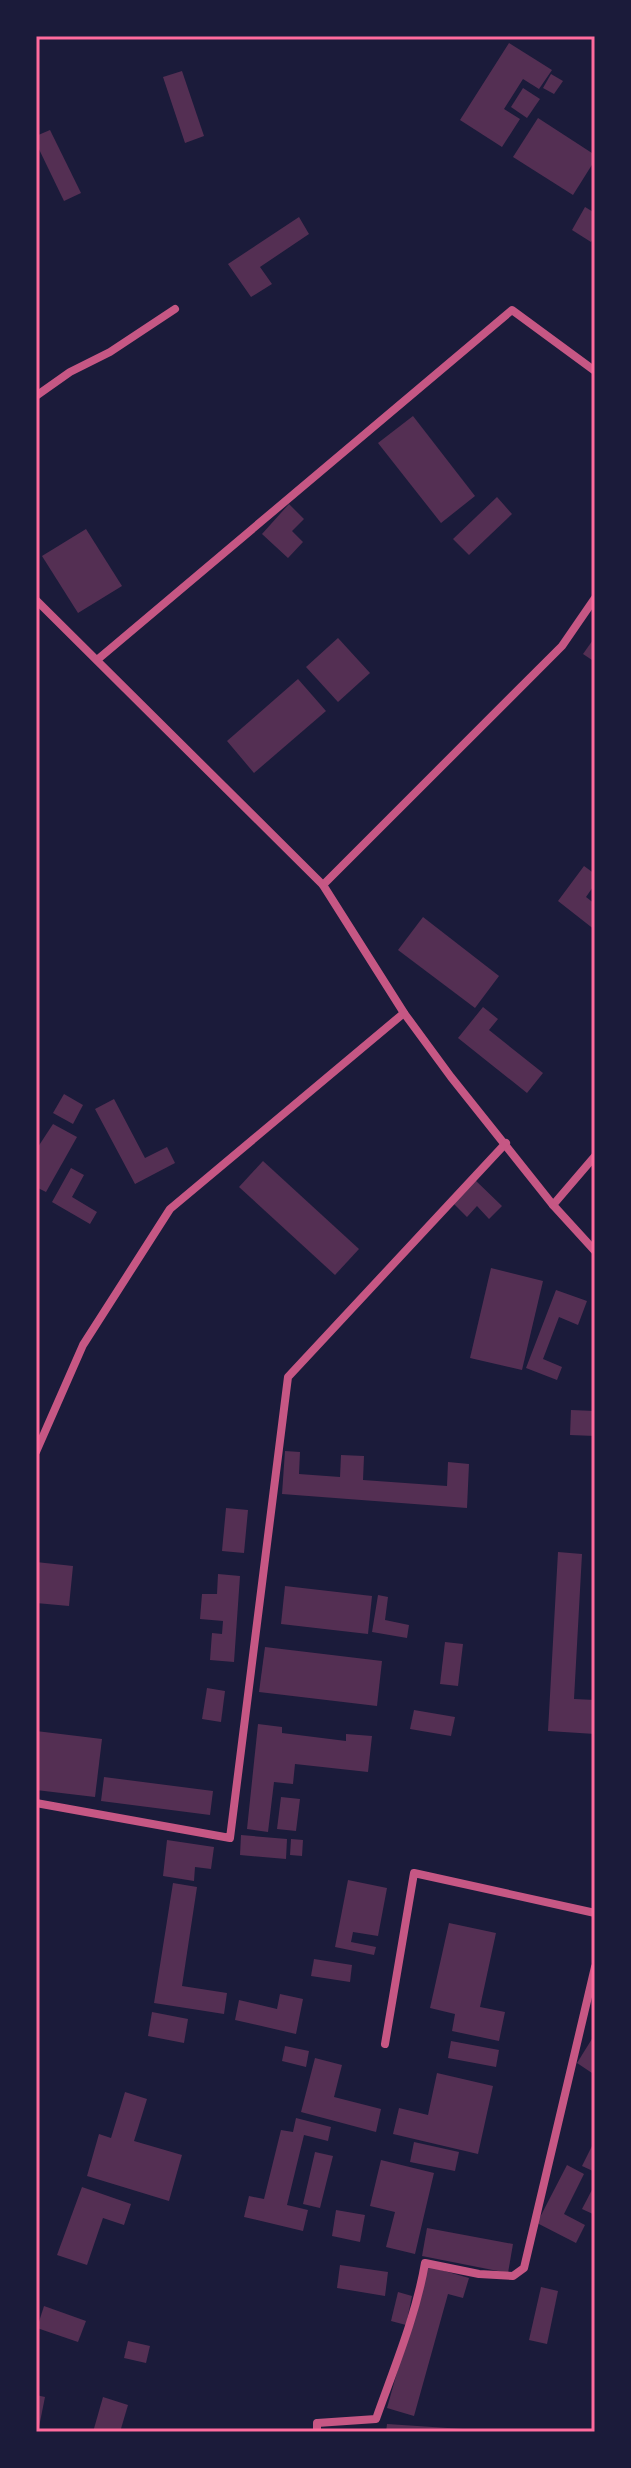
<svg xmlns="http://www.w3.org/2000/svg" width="631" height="2468" viewBox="0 0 631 2468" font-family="'DM Sans',sans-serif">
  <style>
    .building { fill: #542f53 }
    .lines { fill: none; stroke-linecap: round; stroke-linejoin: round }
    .minor { stroke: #c65784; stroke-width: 8 }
    .neatline { fill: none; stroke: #ff6b9d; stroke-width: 3 }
  </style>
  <rect width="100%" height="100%" fill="#1b1b3a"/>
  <g class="building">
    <polygon points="509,43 552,70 539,89 523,79 504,109 520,119 502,147 460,120"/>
    <polygon points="182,71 204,136 185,143 163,77"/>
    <polygon points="551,74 563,81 554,94 543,88"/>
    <polygon points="523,88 540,99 527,118 511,107"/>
    <polygon points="538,118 595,155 595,160 573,195 513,157"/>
    <polygon points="50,130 81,193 64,201 36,143 36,136"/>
    <polygon points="585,207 595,213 595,235 591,242 572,230"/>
    <polygon points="299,217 309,234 260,267 272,284 251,297 228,264"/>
    <polygon points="413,416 475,496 441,523 378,443"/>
    <polygon points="497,497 512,514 469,555 453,539"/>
    <polygon points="289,504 304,519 292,531 303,542 288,558 262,534"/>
    <polygon points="86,529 122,586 78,613 42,556"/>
    <polygon points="595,637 595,662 583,654"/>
    <polygon points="338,638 370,673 338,702 306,667"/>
    <polygon points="298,679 326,711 254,773 227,741"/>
    <polygon points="584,866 595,874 595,884 586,897 595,904 595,930 558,901"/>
    <polygon points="423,917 499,976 475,1008 398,950"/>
    <polygon points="483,1007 498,1019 489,1030 543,1073 527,1093 458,1038"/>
    <polygon points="64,1094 83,1105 73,1124 53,1113"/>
    <polygon points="114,1099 145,1158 167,1147 175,1163 135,1184 95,1109"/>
    <polygon points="53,1124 77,1137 46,1192 36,1187 36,1150"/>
    <polygon points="263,1161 359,1249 335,1275 239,1187"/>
    <polygon points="71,1168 84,1175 72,1197 97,1212 90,1224 52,1202"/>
    <polygon points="474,1179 502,1206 489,1219 477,1206 467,1217 452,1202"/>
    <polygon points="491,1268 543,1281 522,1370 470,1358"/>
    <polygon points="556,1290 587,1301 578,1325 559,1317 543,1359 562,1367 557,1380 526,1368"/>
    <polygon points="571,1410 595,1411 595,1436 570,1435"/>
    <polygon points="285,1451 300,1452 299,1474 340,1477 341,1455 364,1456 363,1480 447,1486 448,1462 469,1464 467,1508 282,1494"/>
    <polygon points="226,1508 248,1510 244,1553 222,1551"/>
    <polygon points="558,1552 582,1554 574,1699 595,1700 595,1734 548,1731"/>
    <polygon points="36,1562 73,1566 69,1606 36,1603"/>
    <polygon points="218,1574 240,1576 234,1662 210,1660 212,1633 222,1634 223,1621 200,1619 202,1594 217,1594"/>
    <polygon points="285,1586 372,1596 368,1634 281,1624"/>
    <polygon points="378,1595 388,1597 385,1620 409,1625 407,1638 372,1632"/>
    <polygon points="445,1642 463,1644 458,1686 440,1684"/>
    <polygon points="265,1647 382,1661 377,1706 259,1692"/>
    <polygon points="207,1688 225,1691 221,1722 202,1719"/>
    <polygon points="414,1710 455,1717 451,1736 410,1729"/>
    <polygon points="258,1724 282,1727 282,1733 346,1741 346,1734 372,1736 368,1772 295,1764 293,1784 274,1782 268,1832 247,1829"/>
    <polygon points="36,1731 102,1739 95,1797 36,1790"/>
    <polygon points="104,1777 213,1791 210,1815 101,1801"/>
    <polygon points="281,1797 300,1799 296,1831 277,1829"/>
    <polygon points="241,1835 287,1839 286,1859 240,1855"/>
    <polygon points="291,1839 303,1840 302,1856 290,1855"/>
    <polygon points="167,1840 214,1847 211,1869 195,1867 194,1881 163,1876"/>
    <polygon points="348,1880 387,1888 378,1936 353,1932 351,1942 376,1947 374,1955 335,1947"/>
    <polygon points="173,1883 197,1887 182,1986 227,1993 224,2014 154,2003"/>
    <polygon points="449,1923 496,1933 480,2007 505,2012 499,2041 452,2031 455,2014 430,2008"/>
    <polygon points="314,1959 352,1965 350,1982 311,1976"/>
    <polygon points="280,1994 303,1999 296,2034 235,2020 239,2000 277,2009"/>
    <polygon points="152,2012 188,2019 184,2043 148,2036"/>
    <polygon points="595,2034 595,2075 577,2063"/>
    <polygon points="451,2041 499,2050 496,2067 448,2058"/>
    <polygon points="285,2046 309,2051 306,2067 282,2061"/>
    <polygon points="315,2058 342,2065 334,2097 381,2109 376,2132 301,2112"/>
    <polygon points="437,2073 493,2086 478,2154 393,2134 399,2108 428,2115"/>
    <polygon points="125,2092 147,2099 134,2141 182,2155 169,2201 87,2176 99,2134 111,2138"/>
    <polygon points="296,2118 331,2127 328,2141 304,2135 287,2205 308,2210 303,2231 244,2217 249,2196 264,2199 281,2130 293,2132"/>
    <polygon points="595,2140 595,2172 582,2166"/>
    <polygon points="414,2142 459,2152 455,2171 410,2162"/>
    <polygon points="315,2152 333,2156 320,2208 303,2204"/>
    <polygon points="381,2160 434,2173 415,2254 386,2247 395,2212 370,2206"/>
    <polygon points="567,2165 584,2174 564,2214 585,2225 576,2243 537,2223"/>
    <polygon points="595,2184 595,2215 582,2209"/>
    <polygon points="82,2187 131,2204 124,2225 103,2218 87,2265 57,2255"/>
    <polygon points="336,2210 365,2215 360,2242 332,2236"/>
    <polygon points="427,2228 513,2244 508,2273 422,2256"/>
    <polygon points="340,2265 388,2272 385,2296 337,2288"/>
    <polygon points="427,2266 469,2278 463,2298 448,2294 414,2416 387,2408"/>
    <polygon points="541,2287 558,2291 547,2344 529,2340"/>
    <polygon points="398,2292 412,2296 406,2325 391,2321"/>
    <polygon points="44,2306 86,2321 78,2342 37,2328"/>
    <polygon points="128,2341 150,2346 146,2363 124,2358"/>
    <polygon points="36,2395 45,2397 38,2432 36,2432"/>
    <polygon points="103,2397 128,2405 120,2432 93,2432"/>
    <polygon points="387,2424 478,2430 478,2432 386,2432"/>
  </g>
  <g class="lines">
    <g class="minor">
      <polyline points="36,396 70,372 110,352 175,309"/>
      <polyline points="36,600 323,885 404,1013 451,1077 553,1205 595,1251"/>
      <polyline points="97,660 512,310 595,371"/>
      <polyline points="323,885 562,646 595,598"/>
      <polyline points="553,1205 595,1156"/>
      <polyline points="36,1452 83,1345 170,1209 404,1013"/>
      <polyline points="36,1803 230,1838 288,1377 506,1143"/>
      <polyline points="385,2044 414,1873 595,1913"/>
      <path d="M317,2432V2423L376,2419C394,2368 416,2316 425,2263L479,2274L513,2276L524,2268L595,1967"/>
    </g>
  </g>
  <rect width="631" height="2468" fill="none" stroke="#1b1b3a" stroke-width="76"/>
  <rect x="38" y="38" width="555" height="2392" class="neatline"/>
</svg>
